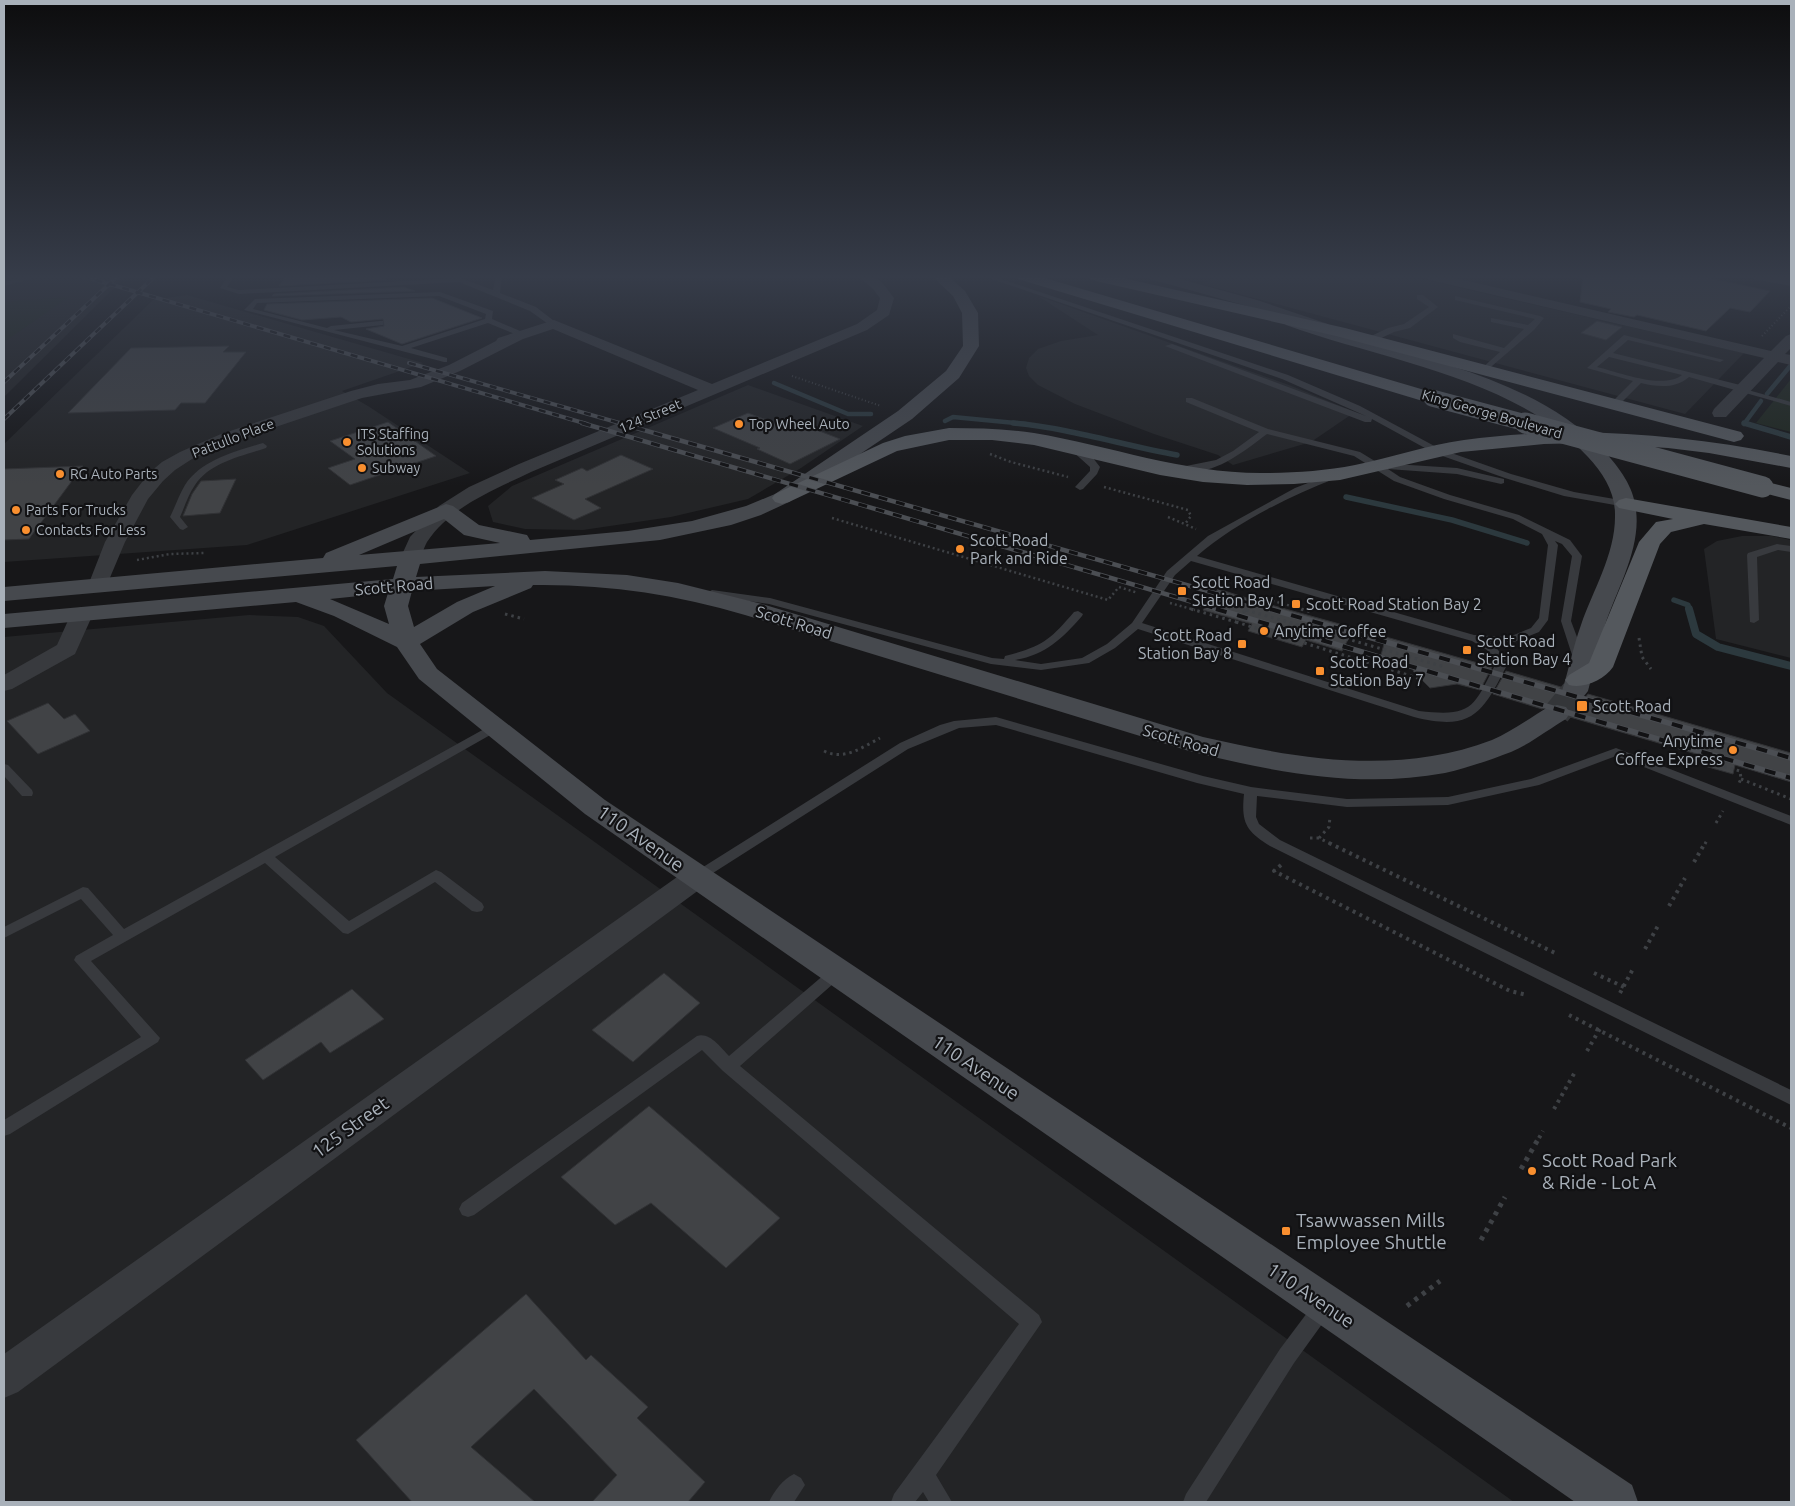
<svg xmlns="http://www.w3.org/2000/svg" width="1795" height="1506" viewBox="0 0 1795 1506" font-family="Ubuntu,sans-serif">
  <style>
    .built { fill: #232426 }
    .green { fill: #1f271f }
    .lines { fill: none; stroke-linecap: round; stroke-linejoin: round }
    .stream-far2 { stroke: #2c393e; stroke-width: 4.5 }
    .stream-far1 { stroke: #2c393e; stroke-width: 5.5 }
    .stream { stroke: #2c393e; stroke-width: 8 }
    .building { fill: #414346; stroke: #313235 }
    .secondary-tunnel { stroke: #343639; stroke-width: 27; stroke-dasharray: 27 13; stroke-linecap: butt }
    .path-far4 { stroke: #3e4145; stroke-width: 2; stroke-dasharray: 1 2.5; stroke-linecap: butt }
    .path-far3 { stroke: #3e4145; stroke-width: 2.5; stroke-dasharray: 2 3; stroke-linecap: butt }
    .path-far2 { stroke: #3e4145; stroke-width: 3; stroke-dasharray: 2.5 4; stroke-linecap: butt }
    .path-far1 { stroke: #3e4145; stroke-width: 4; stroke-dasharray: 3 4.5; stroke-linecap: butt }
    .path { stroke: #3e4145; stroke-width: 5; stroke-dasharray: 4 5.5; stroke-linecap: butt }
    .lane { fill: #383a3e; fill-rule: evenodd }
    .street { fill: #383a3e; fill-rule: evenodd }
    .secondary { fill: #46494e; fill-rule: evenodd }
    .primary { fill: #54585d; fill-rule: evenodd }
    .rail-far2-casing { stroke: #4b4e53; stroke-width: 4 }
    .rail-far1-casing { stroke: #4b4e53; stroke-width: 4.5 }
    .rail-casing { stroke: #4b4e53; stroke-width: 5.5 }
    .rail-far2 { stroke: #121214; stroke-width: 2.5; stroke-dasharray: 7; stroke-linecap: butt }
    .rail-far1 { stroke: #121214; stroke-width: 3; stroke-dasharray: 9; stroke-linecap: butt }
    .rail { stroke: #121214; stroke-width: 4; stroke-dasharray: 11; stroke-linecap: butt }
    .primary-bridge-far1 { stroke: #54585d; stroke-width: 17 }
    .primary-bridge { stroke: #54585d; stroke-width: 21 }
    .poi-dot { fill: #f98f2f; stroke: #121214; stroke-width: 2 }
    .labels { text-anchor: middle; dominant-baseline: central; stroke-width: 4.5; stroke-linejoin: round; paint-order: stroke }
    .far-street-label { font-size: 14px; fill: #a9b1ba; stroke: #121214 }
    .far-poi-label { font-size: 14px; fill: #a9b1ba; stroke: #121214; text-anchor: start }
    .poi-label { font-size: 16px; fill: #a9b1ba; stroke: #121214; text-anchor: start }
    .street-label { font-size: 16px; fill: #a9b1ba; stroke: #121214 }
    .near-street-label { font-size: 19px; fill: #a9b1ba; stroke: #121214 }
    .near-poi-label { font-size: 19px; fill: #a9b1ba; stroke: #121214; text-anchor: start }
  </style>
  <rect width="100%" height="100%" fill="#171719"/>
  <g class="built">
    <polygon points="4,276 126,276 4,397"/>
    <polygon points="1219,276 1408,276 1744,353 1685,414 1202,284"/>
    <polygon points="187,295 423,363 342,391 368,406 470,473 247,545 4,562 4,444 153,300"/>
    <polygon points="1038,296 1289,385 1355,412 1311,442 1233,465 1218,455 1154,434 1075,404 1038,385 1029,376 1026,368 1029,358 1038,349 1061,341 1098,335"/>
    <polygon points="748,385 863,426 801,468 748,499 671,517 583,530 525,529 493,522 488,506 512,486"/>
    <polygon points="1742,536 1772,536 1791,540 1791,658 1716,639 1704,549 1717,541"/>
    <polygon points="249,615 298,617 324,626 387,693 1514,1502 4,1502 4,637"/>
  </g>
  <g class="green">
    <polygon points="69,297 4,342 4,302"/>
    <polygon points="1791,379 1791,432 1756,423"/>
  </g>
  <g class="lines">
    <g class="stream-far2">
      <polyline points="774,383 848,414 871,414"/>
      <polyline points="1767,394 1791,365"/>
      <polyline points="945,421 953,417 1026,424"/>
      <polyline points="1744,424 1761,401"/>
    </g>
    <g class="stream-far1">
      <path d="M1013,423C1069,428 1122,445 1177,455"/>
      <polyline points="1744,423 1791,437"/>
      <polyline points="1346,497 1452,520 1527,543"/>
      <polyline points="1674,600 1688,605 1689,610"/>
    </g>
    <polyline class="stream" points="1689,609 1696,634 1718,647 1791,666"/>
  </g>
  <g class="building">
    <polygon points="286,276 376,276 387,280 279,286"/>
    <polygon points="1583,276 1699,276 1770,291 1750,312 1730,308 1706,331 1637,315 1634,317 1608,312 1611,309 1580,302"/>
    <polygon points="404,287 415,291 272,296 274,294"/>
    <polygon points="432,298 482,318 402,344 366,329 384,326 383,319 351,322 341,317 302,320 264,310 267,304"/>
    <polygon points="1597,321 1622,327 1606,340 1581,333"/>
    <polygon points="229,346 223,352 246,352 205,403 181,403 175,410 68,413 131,348"/>
    <polygon points="748,413 777,424 789,419 840,439 790,464 757,449 760,448 713,428"/>
    <polygon points="388,422 436,456 350,485 328,468 355,459 330,441"/>
    <polygon points="621,455 653,469 585,499 601,508 574,520 532,498 564,484 555,480 582,468 587,471"/>
    <polygon points="83,466 29,539 4,540 4,469"/>
    <polygon points="236,479 220,513 183,516 192,494 201,481"/>
    <polygon points="1218,589 1253,600 1354,628 1342,651 1306,640 1302,647 1248,631 1252,624 1203,610"/>
    <polygon points="1386,637 1492,667 1480,690 1457,684 1430,688 1413,671 1416,666 1381,655"/>
    <polygon points="1506,671 1561,687 1561,692 1565,697 1574,701 1585,698 1588,694 1791,753 1791,782 1735,765 1733,774 1701,765 1703,756 1570,717 1572,712 1566,705 1557,703 1542,709 1493,694"/>
    <polygon points="48,703 64,719 75,714 90,731 38,754 7,721"/>
    <polygon points="664,973 700,1003 633,1062 592,1030"/>
    <polygon points="352,989 384,1019 330,1053 321,1042 263,1080 245,1060"/>
    <polygon points="649,1106 780,1218 726,1268 651,1203 615,1225 561,1177"/>
    <polygon points="526,1294 586,1360 591,1355 648,1407 637,1418 705,1482 688,1502 592,1502 617,1475 534,1389 471,1447 535,1502 412,1502 356,1440"/>
  </g>
  <g class="lines">
    <polyline class="secondary-tunnel" points="1557,713 1575,691"/>
    <g class="path-far4">
      <polyline points="1762,336 1791,306"/>
      <polyline points="792,376 881,406"/>
    </g>
    <g class="path-far3">
      <polyline points="990,454 1011,462 1068,477"/>
      <polyline points="1104,487 1188,510 1191,516 1185,524"/>
      <polyline points="1168,517 1196,529"/>
      <polyline points="832,518 1108,600 1119,587 1138,593"/>
      <polyline points="137,560 170,554 205,553"/>
      <polyline points="1170,603 1195,610"/>
      <polyline points="1245,610 1256,596 1305,610"/>
    </g>
    <g class="path-far2">
      <polyline points="1191,609 1236,622 1246,609"/>
      <polyline points="1301,609 1311,612 1313,609"/>
      <polyline points="1246,610 1445,667"/>
      <polyline points="505,614 524,619"/>
      <polyline points="1236,622 1421,679"/>
      <polyline points="1639,638 1642,657 1651,669"/>
      <polyline points="1726,736 1722,766 1740,771 1741,779 1739,783"/>
      <polyline points="1688,737 1724,748"/>
      <path d="M824,751C844,761 863,747 880,738"/>
      <polyline points="1741,779 1791,799"/>
      <polyline points="1716,823 1723,811"/>
      <polyline points="1310,838 1319,838 1331,844"/>
      <polyline points="1319,838 1329,827 1330,817"/>
      <polyline points="1705,844 1707,840"/>
    </g>
    <g class="path-far1">
      <polyline points="1329,843 1555,953"/>
      <polyline points="1694,862 1705,843"/>
      <polyline points="1281,865 1274,871 1510,991 1527,995"/>
      <polyline points="1669,906 1685,878"/>
      <polyline points="1645,949 1659,924"/>
      <polyline points="1594,973 1624,987"/>
      <polyline points="1620,993 1634,967"/>
      <polyline points="1569,1015 1791,1128"/>
      <polyline points="1587,1051 1602,1025"/>
      <polyline points="1554,1109 1575,1072"/>
      <polyline points="1539,1138 1543,1131"/>
    </g>
    <g class="path">
      <polyline points="1521,1169 1540,1136"/>
      <polyline points="1481,1240 1505,1197"/>
      <polyline points="1407,1306 1440,1281"/>
    </g>
    <g class="lane">
      <polygon points="27,276 33,276 30,279 4,286 4,282"/>
      <polygon points="228,276 234,276 227,287 239,290 460,278 493,290 496,276 502,276 500,293 536,307 558,324 551,326 530,311 459,282 239,294 220,288"/>
      <polygon points="983,276 992,276 1288,375 1360,406 1440,449 1511,474 1574,492 1626,501 1631,504 1626,507 1564,496 1505,478 1434,453 1372,419 1371,422 1365,422 1165,346 1172,344 1366,416 1282,379"/>
      <path d="M440,292L493,311L492,319L527,334L520,336L488,323L411,348L447,358V362H444L244,310L255,299ZM439,296L486,314L485,319L402,346L334,330L383,325V321H380L331,326L327,328L253,309L257,303Z"/>
      <polygon points="1417,295 1423,295 1438,307 1410,328 1394,332 1373,342 1367,342 1367,338 1388,328 1404,324 1429,307 1417,299"/>
      <polygon points="1455,296 1540,316 1544,318 1534,330 1485,372 1481,370 1482,368 1500,352 1460,342 1453,338 1453,334 1504,348 1524,329 1491,322 1491,318 1528,325 1535,319 1455,300"/>
      <path d="M1624,335L1724,360L1720,362L1628,340L1613,353L1748,387V390L1791,402V406L1689,377C1676,389 1657,387 1641,383L1618,406H1612V402L1633,381L1587,368ZM1609,357L1682,375C1663,390 1618,372 1597,367Z"/>
      <path d="M1186,398H1192L1268,429L1360,452L1378,463L1457,468L1504,479V483L1501,484L1457,474L1388,469L1400,477L1450,495L1519,515L1570,540L1582,556L1571,621L1586,661L1580,664L1574,661L1561,621L1572,556L1562,544L1555,541L1558,545L1548,620L1539,632L1514,642H1489L1495,646L1508,663C1483,712 1474,732 1414,717L1138,629L1115,648L1089,663L1041,670L991,664L769,604L712,596L707,593L712,590L770,598L992,658L1004,659L1005,656C1043,646 1049,641 1074,612L1078,611L1083,614L1082,616C1062,639 1045,655 1015,660L1041,664L1082,658L1107,644L1132,623L1167,571L1208,536L1295,488L1331,474L1336,477L1334,479C1288,497 1235,523 1197,556L1474,635L1509,637L1531,628L1539,618L1548,545L1542,534L1513,519L1444,499L1394,481L1354,456L1267,434C1243,452 1213,477 1181,471V467L1216,460L1233,451L1259,432L1186,402ZM1191,561L1472,641L1487,650L1496,663C1473,708 1473,717 1419,711L1142,623L1175,575Z"/>
      <path d="M263,443L267,446L266,448C242,456 210,462 195,485C188,495 185,506 180,517L188,527L183,530L180,529L170,517C175,507 179,495 185,485C201,460 236,451 263,443Z"/>
      <polygon points="1074,445 1093,458 1100,467 1097,474 1083,489 1080,490 1075,487 1090,471 1090,467 1071,450 1071,446"/>
      <polygon points="1777,544 1791,546 1791,552 1778,550 1757,557 1759,620 1754,623 1750,622 1747,555 1748,553"/>
      <path d="M996,717L1203,776L1251,787L1347,799L1448,797L1531,779L1616,748L1791,816V825L1616,756L1539,785L1448,805L1347,807L1257,796L1256,817L1259,824L1280,840L1791,1090V1105L1270,846C1246,831 1241,823 1244,794L1197,783L996,725L959,728L908,749L702,880H692L690,877L692,874L900,743L940,725L954,721Z"/>
      <polygon points="495,723 501,727 499,730 275,857 349,921 436,870 441,872 482,903 484,907 482,911 477,912 472,911 435,882 348,934 343,933 265,863 91,961 160,1038 158,1042 10,1134 4,1136 4,1120 141,1037 74,960 76,956 113,935 81,899 4,938 4,927 83,887 88,888 124,929"/>
      <polygon points="4,764 8,765 32,790 33,793 32,796 22,796 4,776"/>
      <path d="M837,966L842,968L845,972L842,976L740,1066L1039,1315L1042,1322L936,1475L952,1502H929L923,1492L915,1502H891L894,1494L1019,1324L723,1071L702,1050L474,1215L468,1217L462,1215L459,1209L462,1203L697,1036C710,1032 721,1048 729,1056L832,968Z"/>
      <polygon points="1323,1298 1330,1301 1333,1307 1330,1313 1294,1363 1206,1502 1183,1502 1186,1494 1280,1349 1316,1301"/>
      <path d="M794,1474L801,1478L805,1485L794,1502H769C774,1491 783,1479 794,1474Z"/>
    </g>
    <g class="street">
      <path d="M858,276C878,274 883,283 894,298L889,315L867,330L531,472C494,490 451,506 427,542C423,549 422,557 417,563L410,565L403,563L400,559L410,537L439,506L469,487L519,464L698,390L553,329L523,339L460,371L421,387L362,398L234,441L192,459L175,470L163,481L148,499L125,542L106,587L99,589L92,587L89,583L105,542L132,495L149,473L162,462L180,452L221,434L351,391L378,384L410,380L449,365L496,341L498,338L554,320L712,384L857,324L877,310L880,298L873,289Z"/>
      <polygon points="1148,276 1169,276 1257,300 1328,324 1330,327 1328,330 1318,330 1247,306 1150,279"/>
      <polygon points="1423,276 1446,276 1771,351 1786,336 1791,334 1791,348 1785,354 1791,355 1791,365 1778,362 1726,417 1714,417 1712,413 1714,409 1764,358 1430,280"/>
      <polygon points="1752,276 1779,276 1791,278 1791,286 1754,279"/>
      <polygon points="82,607 90,609 93,614 75,654 12,689 4,691 4,675 57,645 71,614 74,609"/>
      <polygon points="697,867 707,870 711,877 707,884 18,1392 4,1398 4,1354 687,870"/>
    </g>
    <g class="secondary">
      <path d="M932,276H948L965,291L978,313L979,346L959,378L912,419L789,502L761,515L731,525L660,540L420,564L416,577L545,571L627,575L678,583L762,604L1203,737C1299,759 1397,776 1492,740C1511,732 1530,718 1548,707L1557,705L1566,707L1570,713L1566,719C1549,729 1530,744 1511,752C1490,760 1467,768 1445,773C1359,789 1273,772 1189,751L745,615C675,594 606,584 533,585L531,588L473,612L420,644L437,669L605,800L1632,1485L1638,1502H1575L585,814L419,679L397,647L334,616L296,602L4,628V614L393,579L397,566L4,601V587L323,558L326,553L446,504L453,506L479,525L527,535L530,540L628,531L692,521L746,506L775,494L898,411L946,371L963,346L962,313L953,296ZM444,519L464,535L500,543L359,555ZM495,586L457,602L414,627L408,606L412,591ZM388,593L384,606L389,624L330,599Z"/>
      <path d="M1292,317C1320,324 1347,335 1375,343C1455,367 1544,388 1604,451C1619,467 1634,487 1636,510C1641,549 1617,589 1605,625C1598,647 1594,669 1588,691L1584,696L1575,699L1566,696L1562,691C1569,669 1573,647 1581,625C1593,590 1616,553 1615,514C1615,492 1603,473 1588,457C1514,377 1385,361 1286,325L1284,322L1286,319Z"/>
    </g>
    <g class="primary">
      <polygon points="1016,276 1038,276 1438,394 1441,398 1438,402 1432,403 1426,402 1018,279"/>
      <polygon points="1088,276 1114,276 1345,328 1741,432 1744,436 1741,440 1734,442 1336,336 1096,281 1091,279"/>
      <path d="M949,428C978,428 1006,429 1034,433C1111,446 1182,473 1261,473C1293,473 1324,471 1355,465C1391,458 1427,445 1464,440C1574,425 1683,434 1791,456V468L1709,453L1668,448L1585,443L1544,444L1461,452L1340,480L1294,484L1247,485L1203,482L1160,475L1034,445L992,440H949L897,451L789,502L782,504L775,502L772,498L775,494L883,443L905,436Z"/>
      <polygon points="1763,481 1791,488 1791,500 1756,491 1753,487 1756,483"/>
      <path d="M1626,498L1791,527V539L1704,524L1671,532L1660,544L1613,667C1604,680 1584,689 1569,685L1565,680L1569,675L1589,663L1639,542L1656,522L1673,519L1619,508L1615,504L1619,500Z"/>
    </g>
    <defs>
      <g id="rail-far2">
        <polyline points="82,276 587,424"/>
        <polyline points="409,363 623,424"/>
        <polyline points="4,382 118,276"/>
        <polyline points="4,419 155,276"/>
      </g>
      <g id="rail-far1">
        <polyline points="582,423 1220,610"/>
        <polyline points="619,423 1274,610"/>
      </g>
      <g id="rail">
        <polyline points="1216,609 1791,778"/>
        <polyline points="1270,609 1791,758"/>
      </g>
    </defs>
    <use href="#rail-far2" class="rail-far2-casing"/>
    <use href="#rail-far1" class="rail-far1-casing"/>
    <use href="#rail" class="rail-casing"/>
    <use href="#rail-far2" class="rail-far2"/>
    <use href="#rail-far1" class="rail-far1"/>
    <use href="#rail" class="rail"/>
    <polyline class="primary-bridge-far1" points="1432,398 1530,424"/>
    <polyline class="primary-bridge" points="1525,423 1763,487"/>
  </g>
  <linearGradient id="sky" x2="0" y2="1"><stop stop-color="#0d0d0e"/><stop offset="0.57" stop-color="#363c49"/><stop offset="1" stop-color="#363c49" stop-opacity="0"/></linearGradient>
  <rect width="1795" height="486" fill="url(#sky)"/>
  <g class="poi-dot">
    <circle cx="739" cy="424" r="5"/>
    <circle cx="347" cy="442" r="5"/>
    <circle cx="362" cy="468" r="5"/>
    <circle cx="60" cy="474" r="5"/>
    <circle cx="16" cy="510" r="5"/>
    <circle cx="26" cy="530" r="5"/>
    <circle cx="960" cy="549" r="5"/>
    <rect x="1177" y="586" width="10" height="10" rx="2.5"/>
    <rect x="1291" y="599" width="10" height="10" rx="2.5"/>
    <circle cx="1264" cy="631" r="5"/>
    <rect x="1237" y="639" width="10" height="10" rx="2.5"/>
    <rect x="1462" y="645" width="10" height="10" rx="2.5"/>
    <rect x="1315" y="666" width="10" height="10" rx="2.5"/>
    <rect x="1576" y="700" width="12" height="12" rx="2.5"/>
    <circle cx="1733" cy="750" r="5"/>
    <circle cx="1532" cy="1171" r="5"/>
    <rect x="1281" y="1226" width="10" height="10" rx="2.5"/>
  </g>
  <g class="labels">
    <g class="far-street-label">
      <text transform="translate(1492 414) rotate(16)">King George Boulevard</text>
      <text transform="translate(650 416) rotate(-23)">124 Street</text>
      <text transform="translate(233 438) rotate(-21)">Pattullo Place</text>
    </g>
    <g class="far-poi-label">
      <text x="749" y="424">Top Wheel Auto</text>
      <text x="357" y="434">ITS Staffing<tspan x="357" dy="16">Solutions</tspan></text>
      <text x="372" y="468">Subway</text>
      <text x="70" y="474">RG Auto Parts</text>
      <text x="26" y="510">Parts For Trucks</text>
      <text x="36" y="530">Contacts For Less</text>
    </g>
    <g class="poi-label">
      <text x="970" y="540">Scott Road<tspan x="970" dy="18">Park and Ride</tspan></text>
      <text x="1192" y="582">Scott Road<tspan x="1192" dy="18">Station Bay 1</tspan></text>
      <text x="1306" y="604">Scott Road Station Bay 2</text>
      <text x="1274" y="631">Anytime Coffee</text>
      <text x="1232" y="635" text-anchor="end">Scott Road<tspan x="1232" dy="18">Station Bay 8</tspan></text>
      <text x="1477" y="641">Scott Road<tspan x="1477" dy="18">Station Bay 4</tspan></text>
      <text x="1330" y="662">Scott Road<tspan x="1330" dy="18">Station Bay 7</tspan></text>
      <text x="1593" y="706">Scott Road</text>
      <text x="1723" y="741" text-anchor="end">Anytime<tspan x="1723" dy="18">Coffee Express</tspan></text>
    </g>
    <g class="street-label">
      <text transform="translate(394 586) rotate(-5)">Scott Road</text>
      <text transform="translate(794 622) rotate(17)">Scott Road</text>
      <text transform="translate(1181 740) rotate(16)">Scott Road</text>
    </g>
    <g class="near-street-label">
      <text transform="translate(641 838) rotate(35)">110 Avenue</text>
      <text transform="translate(976 1067) rotate(34)">110 Avenue</text>
      <text transform="translate(350 1127) rotate(-36)">125 Street</text>
      <text transform="translate(1311 1295) rotate(34)">110 Avenue</text>
    </g>
    <g class="near-poi-label">
      <text x="1542" y="1160">Scott Road Park<tspan x="1542" dy="22">&amp; Ride - Lot A</tspan></text>
      <text x="1296" y="1220">Tsawwassen Mills<tspan x="1296" dy="22">Employee Shuttle</tspan></text>
    </g>
  </g>
  <rect width="1795" height="1506" fill="none" stroke="#a9b1ba" stroke-width="10"/>
</svg>
